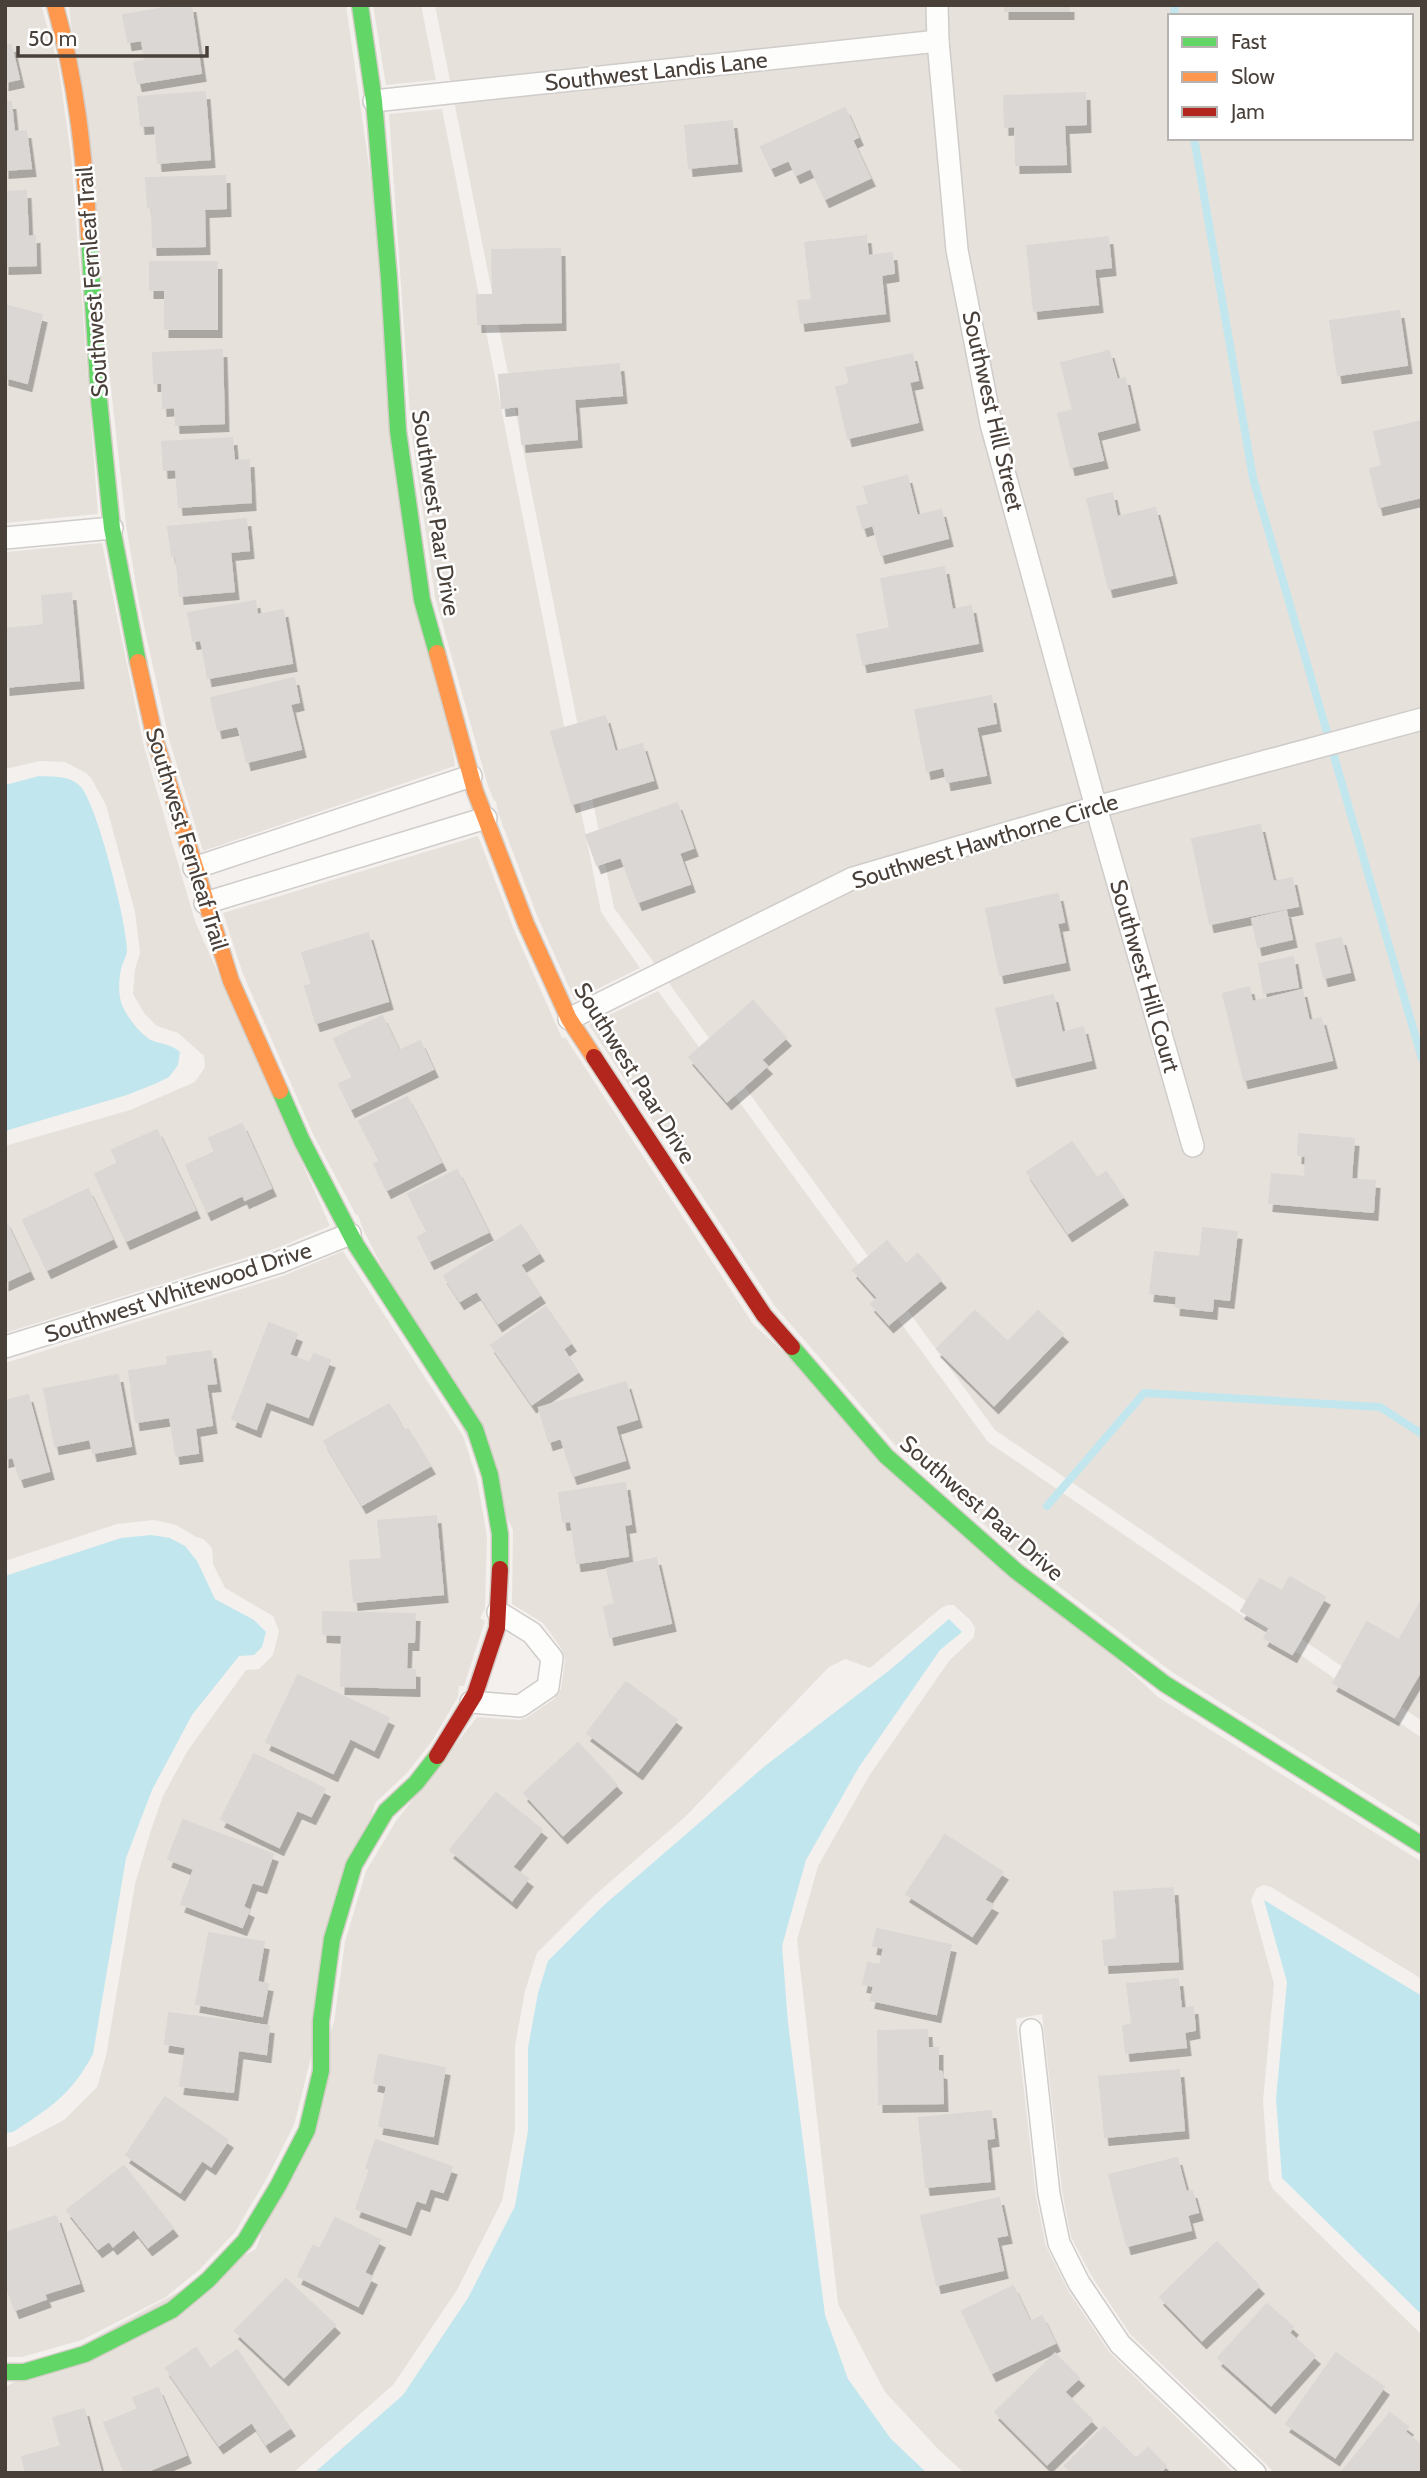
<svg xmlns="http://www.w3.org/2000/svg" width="1427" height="2478" viewBox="0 0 1427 2478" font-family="Cabin,sans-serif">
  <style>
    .residential { fill: #e7e1dc; fill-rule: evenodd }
    .water { fill: #c2e6ed }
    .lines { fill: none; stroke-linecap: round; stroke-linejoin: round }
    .stream { stroke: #c2e6ed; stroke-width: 8 }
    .building { fill: #dbd7d5; stroke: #dbd7d4; stroke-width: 2; filter: url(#shadow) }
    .street-casing { stroke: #cfccca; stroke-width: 24 }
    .fast-casing { stroke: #d3cdc6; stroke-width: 19 }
    .slow-casing { stroke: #d3cdc6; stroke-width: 19 }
    .jam-casing { stroke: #d3cdc6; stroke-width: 19 }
    .street { stroke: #fdfdfc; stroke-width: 21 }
    .fast { stroke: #63d668; stroke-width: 16 }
    .slow { stroke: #ff974d; stroke-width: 16 }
    .jam { stroke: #b3261e; stroke-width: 16 }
    .labels { text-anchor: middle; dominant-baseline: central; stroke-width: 5; stroke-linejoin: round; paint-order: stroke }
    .street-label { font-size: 23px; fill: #49403a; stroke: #fff }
  </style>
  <defs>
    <filter id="shadow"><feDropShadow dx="4.5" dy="8" stdDeviation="0" flood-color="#0004"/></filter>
  </defs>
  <rect width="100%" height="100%" fill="#f3f0ee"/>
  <g class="residential">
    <polygon points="5,5 41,5 58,64 71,155 98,514 5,523"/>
    <polygon points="69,5 346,5 455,766 203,851 169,739 139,603 126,525"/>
    <polygon points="373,5 421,5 436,80 386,85"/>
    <path d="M435,5H1422V1721L995,1430L614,908ZM1170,16H1411V138H1170Z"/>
    <polygon points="442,109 601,912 640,968 575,1000 538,918 498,813 496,801 494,801 488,786 435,597 411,429 389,114"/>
    <polygon points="102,543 144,747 195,921 330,1226 277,1248 5,1333 5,1146 130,1110 195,1082 205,1067 204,1056 178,1033 157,1026 144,1013 133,994 135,969 140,953 135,912 106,805 91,778 86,773 65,762 40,761 5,769 5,552"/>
    <polygon points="478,836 514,930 562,1038 565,1037 753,1324 1158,1697 1422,1862 1422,1979 1271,1887 1263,1885 1256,1889 1251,1900 1274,1984 1263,2101 1269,2180 1273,2189 1422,2335 1422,2473 1275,2473 1130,2334 1091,2275 1071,2237 1062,2191 1042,2014 1016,2019 1036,2196 1046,2246 1069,2292 1110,2353 1234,2473 964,2473 940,2451 885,2392 838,2304 797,1940 818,1866 869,1776 949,1661 974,1637 975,1628 971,1621 954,1605 948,1605 941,1608 870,1668 845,1659 829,1667 685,1817 595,1895 537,1953 525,1991 515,2046 515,2130 502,2201 457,2290 393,2385 293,2473 5,2473 5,2387 256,2249 334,2022 345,1942 366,1871 396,1821 477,1717 518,1720 526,1718 554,1699 561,1689 565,1659 561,1648 543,1623 512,1604 513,1530 362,1227 358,1215 356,1215 313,1134 243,974 223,913"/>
    <polygon points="658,991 988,1442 1422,1738 1422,1828 1172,1672 1024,1560 895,1445 774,1305 589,1025"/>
    <polygon points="343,1251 463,1436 477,1479 487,1536 485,1609 480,1618 485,1621 464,1686 459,1686 458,1697 432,1741 407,1773 375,1803 294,2125 267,2178 235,2232 200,2269 166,2297 82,2340 22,2357 5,2357 5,2148 14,2146 64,2120 97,2087 106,2056 135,1884 151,1830 163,1796 188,1750 246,1670 259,1669 273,1655 279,1631 273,1616 225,1588 213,1564 212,1548 203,1539 196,1537 176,1525 154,1520 117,1524 5,1561 5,1363 283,1276"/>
  </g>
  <g class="water">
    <path d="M39,776C53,777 69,775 80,786C97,803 127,924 127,950C127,955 124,960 122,965C119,976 118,991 121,1002C125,1015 140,1034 151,1040C162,1045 169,1043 180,1052L178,1065L169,1077L157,1083L127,1095L5,1131V785Z"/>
    <path d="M151,1535L170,1538L185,1546L197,1561L215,1599L254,1620L266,1632L262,1647L254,1655L239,1656L192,1715L152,1790L126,1858L93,2054C71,2095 51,2107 13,2132L5,2133V1576L121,1538Z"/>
    <polygon points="949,1619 962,1632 940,1650 859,1767 806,1860 782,1946 788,2023 825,2315 848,2379 891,2439 927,2473 314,2473 403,2395 468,2298 515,2206 528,2131 528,2048 538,1993 548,1961 603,1906 765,1766 891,1669"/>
    <polygon points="1264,1900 1422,1996 1422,2315 1282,2178 1276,2099 1287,1982"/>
  </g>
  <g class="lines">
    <g class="stream">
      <polyline points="1174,16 1175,5"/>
      <polyline points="1194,138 1253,478 1422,1059"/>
      <polyline points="1047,1506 1144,1393 1380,1407 1422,1434"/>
    </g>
  </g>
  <g class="building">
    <polygon points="182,5 191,5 201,73 138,83 134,63 145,61 142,40 128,42 123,15"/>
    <rect x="1005" y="5" width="64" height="6"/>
    <polygon points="11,45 19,79 5,82 5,46"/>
    <polygon points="205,92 210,159 158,163 155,125 141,126 138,97"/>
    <polygon points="1085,93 1086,124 1064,125 1066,164 1016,165 1015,126 1005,127 1004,96"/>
    <polygon points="5,102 11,102 14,132 26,131 31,168 5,170"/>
    <polygon points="845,108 858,137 852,140 870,178 825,199 811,168 796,175 789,160 771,168 761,147"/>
    <polygon points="732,121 737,163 689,168 685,126"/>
    <polygon points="225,176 226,208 204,209 205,246 153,247 152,207 148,207 146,178"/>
    <polygon points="26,191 28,237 35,236 36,265 5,266 5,192"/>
    <polygon points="866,236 868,256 892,253 894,273 881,275 885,313 801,323 798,301 812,300 805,243"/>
    <polygon points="1108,237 1111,267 1094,269 1098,304 1034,311 1027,246"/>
    <polygon points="560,249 561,322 478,324 477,295 493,295 492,250"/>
    <polygon points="150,262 217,262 217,329 165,329 165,290 150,290"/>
    <polygon points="5,305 42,315 27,383 5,377"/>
    <polygon points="1399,311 1407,365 1338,375 1330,321"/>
    <polygon points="222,350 224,423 176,425 175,407 163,408 162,383 154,383 153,353"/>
    <polygon points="1109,351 1117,380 1125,378 1135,422 1096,432 1103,460 1071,467 1058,414 1073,410 1061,363"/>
    <polygon points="912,354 918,380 909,382 918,422 848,438 836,387 850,384 846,368"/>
    <polygon points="619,364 622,395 574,399 577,439 522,444 519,406 502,408 499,375"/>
    <polygon points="1422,421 1422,497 1379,507 1370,469 1382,466 1374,432"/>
    <polygon points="232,438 234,461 249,460 251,502 179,507 176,469 164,470 162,442"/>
    <polygon points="907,476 917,516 941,510 948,538 881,555 873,525 863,528 857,507 869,504 864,487"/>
    <polygon points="1112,493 1117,517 1155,508 1172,575 1109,589 1087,499"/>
    <polygon points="246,519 249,550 230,552 234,591 180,596 176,556 172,556 168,527"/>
    <polygon points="944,567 952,610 971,606 978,643 863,664 857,635 890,628 881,579"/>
    <polygon points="71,593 79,680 6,687 5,629 44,625 42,596"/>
    <polygon points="255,601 257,615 283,610 292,663 208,678 201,640 193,641 188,613"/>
    <polygon points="294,678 299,702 290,704 301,749 247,762 238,726 218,730 211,698"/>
    <polygon points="991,696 996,723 976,727 986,775 947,782 944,767 927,771 915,710"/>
    <polygon points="605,716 615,752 642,744 653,780 572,804 551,732"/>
    <polygon points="677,803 693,848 679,853 690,884 638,902 621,857 597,865 586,835"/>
    <polygon points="1260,825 1273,882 1292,878 1298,906 1210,924 1192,839"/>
    <polygon points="1058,894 1064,922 1057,923 1065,962 1000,975 986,909"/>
    <polygon points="1286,911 1292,939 1258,947 1252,919"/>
    <polygon points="368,933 388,1001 316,1023 305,986 312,985 302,953"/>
    <polygon points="1341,938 1350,972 1324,978 1316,944"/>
    <polygon points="1293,957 1298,987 1264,993 1259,964"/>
    <polygon points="1249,987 1252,1002 1302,990 1309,1021 1321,1018 1332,1060 1244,1080 1223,994"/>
    <polygon points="1053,995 1062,1033 1083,1027 1091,1060 1013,1078 996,1009"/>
    <polygon points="753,1001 786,1038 761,1060 767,1066 727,1101 689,1057"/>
    <polygon points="382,1016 399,1051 420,1041 433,1069 351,1109 339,1084 353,1078 334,1039"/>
    <polygon points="407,1097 441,1162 387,1190 374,1164 380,1161 359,1121"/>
    <polygon points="242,1124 271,1188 245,1200 243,1195 207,1212 186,1165 215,1152 209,1138"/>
    <polygon points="157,1130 195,1210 126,1241 95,1174 118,1163 112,1150"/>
    <polygon points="1299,1134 1354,1139 1351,1179 1375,1181 1373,1212 1269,1203 1272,1174 1305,1177 1306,1156 1298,1155"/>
    <polygon points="1072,1142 1097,1178 1106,1172 1123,1197 1068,1233 1027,1172"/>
    <polygon points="457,1170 488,1232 430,1261 418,1237 428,1232 408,1194"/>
    <polygon points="88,1189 112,1239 47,1270 23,1220"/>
    <polygon points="5,1220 29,1271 5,1282"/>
    <polygon points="521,1225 539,1253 520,1265 540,1295 498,1323 477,1291 460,1301 444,1276"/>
    <polygon points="1203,1228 1237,1232 1229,1300 1213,1298 1212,1311 1176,1307 1177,1296 1150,1293 1155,1252 1200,1257"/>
    <polygon points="887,1241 906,1264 918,1254 941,1280 889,1324 871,1304 878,1298 853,1270"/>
    <polygon points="546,1307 571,1343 563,1349 578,1372 532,1404 491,1345"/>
    <polygon points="975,1311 1008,1342 1038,1311 1063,1334 994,1405 937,1349"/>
    <polygon points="269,1323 297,1334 289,1355 310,1363 314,1354 330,1360 308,1417 266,1401 256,1429 232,1419"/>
    <polygon points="211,1351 216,1383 206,1384 212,1425 195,1428 198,1453 176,1456 170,1417 136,1422 129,1371 168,1365 167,1357"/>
    <polygon points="118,1375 131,1446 93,1453 90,1439 55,1446 44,1389"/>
    <polygon points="626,1382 637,1419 615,1426 625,1460 573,1476 561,1438 549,1442 539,1408"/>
    <polygon points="28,1395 49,1471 20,1479 13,1457 5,1459 5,1401"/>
    <polygon points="389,1404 404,1431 408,1429 430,1466 362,1505 324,1441"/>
    <polygon points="625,1483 631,1524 624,1525 628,1556 577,1563 571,1521 563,1522 559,1493"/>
    <polygon points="436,1516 443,1594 354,1602 350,1561 382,1559 378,1521"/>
    <polygon points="656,1558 671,1623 610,1637 604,1607 615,1604 607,1569"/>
    <polygon points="1290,1577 1325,1597 1292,1654 1264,1638 1270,1628 1241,1611 1260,1579 1282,1591"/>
    <polygon points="1422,1600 1422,1669 1394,1717 1333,1683 1367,1622 1399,1640"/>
    <polygon points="323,1612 415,1614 414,1642 407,1642 406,1669 415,1670 415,1688 341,1686 342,1635 323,1634"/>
    <polygon points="298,1675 389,1718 374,1750 350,1738 333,1773 266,1742"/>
    <polygon points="626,1682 677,1720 638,1771 587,1733"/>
    <polygon points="578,1743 617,1785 563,1835 524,1793"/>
    <polygon points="254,1754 325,1789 311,1816 297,1810 279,1847 221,1819"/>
    <polygon points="496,1793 542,1830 512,1867 528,1879 512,1900 450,1850"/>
    <polygon points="183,1820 273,1854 262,1885 252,1882 243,1907 249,1910 242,1927 181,1904 194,1869 168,1859"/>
    <polygon points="945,1835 1003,1872 984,1900 993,1905 972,1936 906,1894"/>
    <polygon points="1173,1888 1178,1961 1105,1965 1103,1941 1117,1939 1114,1892"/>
    <polygon points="877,1929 951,1945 936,2014 871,2000 874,1986 863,1984 868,1963 880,1965 884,1948 873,1946"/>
    <polygon points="209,1933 264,1942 257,1982 268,1984 262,2016 196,2004"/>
    <polygon points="1178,1979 1181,2009 1193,2007 1195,2030 1184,2032 1186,2047 1126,2053 1123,2026 1132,2024 1127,1984"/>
    <polygon points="169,2013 269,2026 266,2054 238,2050 233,2092 180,2086 186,2047 165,2044"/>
    <polygon points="927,2030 928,2048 938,2048 938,2071 942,2072 943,2103 879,2104 878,2031"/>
    <polygon points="379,2055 445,2068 433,2136 379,2126 387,2086 374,2083"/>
    <polygon points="1179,2070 1184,2130 1105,2137 1099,2077"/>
    <polygon points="165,2097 228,2140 211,2166 202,2160 180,2192 126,2155"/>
    <polygon points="991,2111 994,2138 986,2139 990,2181 926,2187 919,2118"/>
    <polygon points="376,2140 452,2167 443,2192 430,2188 425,2203 416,2200 406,2227 356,2209 370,2169 366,2168"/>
    <polygon points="1177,2158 1186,2192 1192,2191 1198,2212 1187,2215 1191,2230 1127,2246 1109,2175"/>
    <polygon points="124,2166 173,2228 148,2247 134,2229 113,2246 109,2241 98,2249 67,2210"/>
    <polygon points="999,2198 1007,2235 996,2237 1003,2270 937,2285 921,2216"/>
    <polygon points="56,2216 79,2283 44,2294 46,2299 15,2310 5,2282 5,2233"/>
    <polygon points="335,2218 380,2240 364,2273 372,2277 358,2306 298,2276 313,2246 320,2249"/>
    <polygon points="1217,2242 1259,2286 1202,2340 1160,2297"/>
    <polygon points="286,2279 335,2325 284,2377 235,2331"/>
    <polygon points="1013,2286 1030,2322 1042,2316 1055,2343 992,2373 962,2311"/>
    <polygon points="1267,2304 1293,2327 1289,2333 1315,2356 1271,2405 1218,2358"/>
    <polygon points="196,2348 210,2369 237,2350 290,2428 266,2444 252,2422 219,2445 166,2368"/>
    <polygon points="1336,2353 1384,2387 1335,2457 1286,2424"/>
    <polygon points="1055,2354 1079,2378 1064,2392 1092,2420 1047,2464 995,2412"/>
    <polygon points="158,2388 186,2455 143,2473 125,2473 104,2423 138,2409 133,2398"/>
    <polygon points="84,2409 101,2473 26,2473 22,2457 61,2446 53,2418"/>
    <polygon points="1390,2413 1408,2427 1405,2432 1422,2446 1422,2473 1341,2473"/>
    <polygon points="1104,2427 1136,2459 1148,2448 1166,2466 1160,2473 1072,2473 1065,2466"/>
  </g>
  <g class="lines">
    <defs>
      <g id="street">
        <polyline points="937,5 938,41 957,250 991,424 1096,807 1193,1146"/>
        <polyline points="374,101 938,41"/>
        <polyline points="5,538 112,528"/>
        <polyline points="194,868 471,776"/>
        <polyline points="205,903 486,818"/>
        <polyline points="569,1019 853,878 1096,807 1422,719"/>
        <polyline points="5,1347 280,1262 350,1234"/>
        <polyline points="471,1702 520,1706 548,1687 552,1658 532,1633 498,1612"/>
        <polyline points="1031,2030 1049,2194 1059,2243 1079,2283 1120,2344 1255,2473"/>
      </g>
      <g id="fast">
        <polyline points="360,5 374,101 389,279 398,431 422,600 437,653"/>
        <polyline points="89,236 99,400 112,528 138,662"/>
        <polyline points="280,1091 302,1141 356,1245 475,1429 490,1475 500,1534 500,1569"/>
        <polyline points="792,1347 886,1456 1016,1571 1165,1684 1422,1845"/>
        <polyline points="5,2372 24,2372 85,2354 172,2310 208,2280 245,2241 278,2186 307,2130 321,2071 321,2021 332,1939 354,1865 386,1811 416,1783 437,1756"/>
      </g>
      <g id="slow">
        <path d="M55,5C77,84 84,154 89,236"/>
        <polyline points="437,653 475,791 526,924 569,1019 594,1057"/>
        <polyline points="138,662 156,743 231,981 280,1091"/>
      </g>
      <g id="jam">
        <polyline points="594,1057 764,1315 792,1347"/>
        <polyline points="437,1756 475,1694 497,1628 500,1569"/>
      </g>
    </defs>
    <use href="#street" class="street-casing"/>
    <use href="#fast" class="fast-casing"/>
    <use href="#slow" class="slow-casing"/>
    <use href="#jam" class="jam-casing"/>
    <use href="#street" class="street"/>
    <use href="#fast" class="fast"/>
    <use href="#slow" class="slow"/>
    <use href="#jam" class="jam"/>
  </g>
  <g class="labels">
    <g class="street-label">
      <text transform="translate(656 71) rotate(-6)">Southwest Landis Lane</text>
      <text transform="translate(92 282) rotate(-94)">Southwest Fernleaf Trail</text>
      <text transform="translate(993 411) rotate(77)">Southwest Hill Street</text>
      <text transform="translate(436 513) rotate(81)">Southwest Paar Drive</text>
      <text transform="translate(187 839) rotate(73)">Southwest Fernleaf Trail</text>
      <text transform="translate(985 841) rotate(-17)">Southwest Hawthorne Circle</text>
      <text transform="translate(1145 976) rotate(74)">Southwest Hill Court</text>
      <text transform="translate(635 1073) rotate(58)">Southwest Paar Drive</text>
      <text transform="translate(178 1292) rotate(-18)">Southwest Whitewood Drive</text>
      <text transform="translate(982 1508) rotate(41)">Southwest Paar Drive</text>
    </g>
  </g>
  <rect width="1427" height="2478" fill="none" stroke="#49403a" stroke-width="14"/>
  <rect x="1168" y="14" width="245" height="126" fill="#ffffff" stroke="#b6b3b0" stroke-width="2"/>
  <rect x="1182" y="37" width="35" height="10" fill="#63d668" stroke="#b6b3b0" stroke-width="2"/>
  <text x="1231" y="49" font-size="21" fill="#49403a">Fast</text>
  <rect x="1182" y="72" width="35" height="10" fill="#ff974d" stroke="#b6b3b0" stroke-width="2"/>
  <text x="1231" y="84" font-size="21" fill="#49403a">Slow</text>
  <rect x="1182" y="107" width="35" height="10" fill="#b3261e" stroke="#b6b3b0" stroke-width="2"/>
  <text x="1231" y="119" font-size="21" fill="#49403a">Jam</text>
  <path d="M18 46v10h189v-10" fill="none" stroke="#49403a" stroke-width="3.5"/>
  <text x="28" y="46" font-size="21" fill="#49403a" stroke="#ffffff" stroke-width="5" paint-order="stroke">50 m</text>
</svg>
